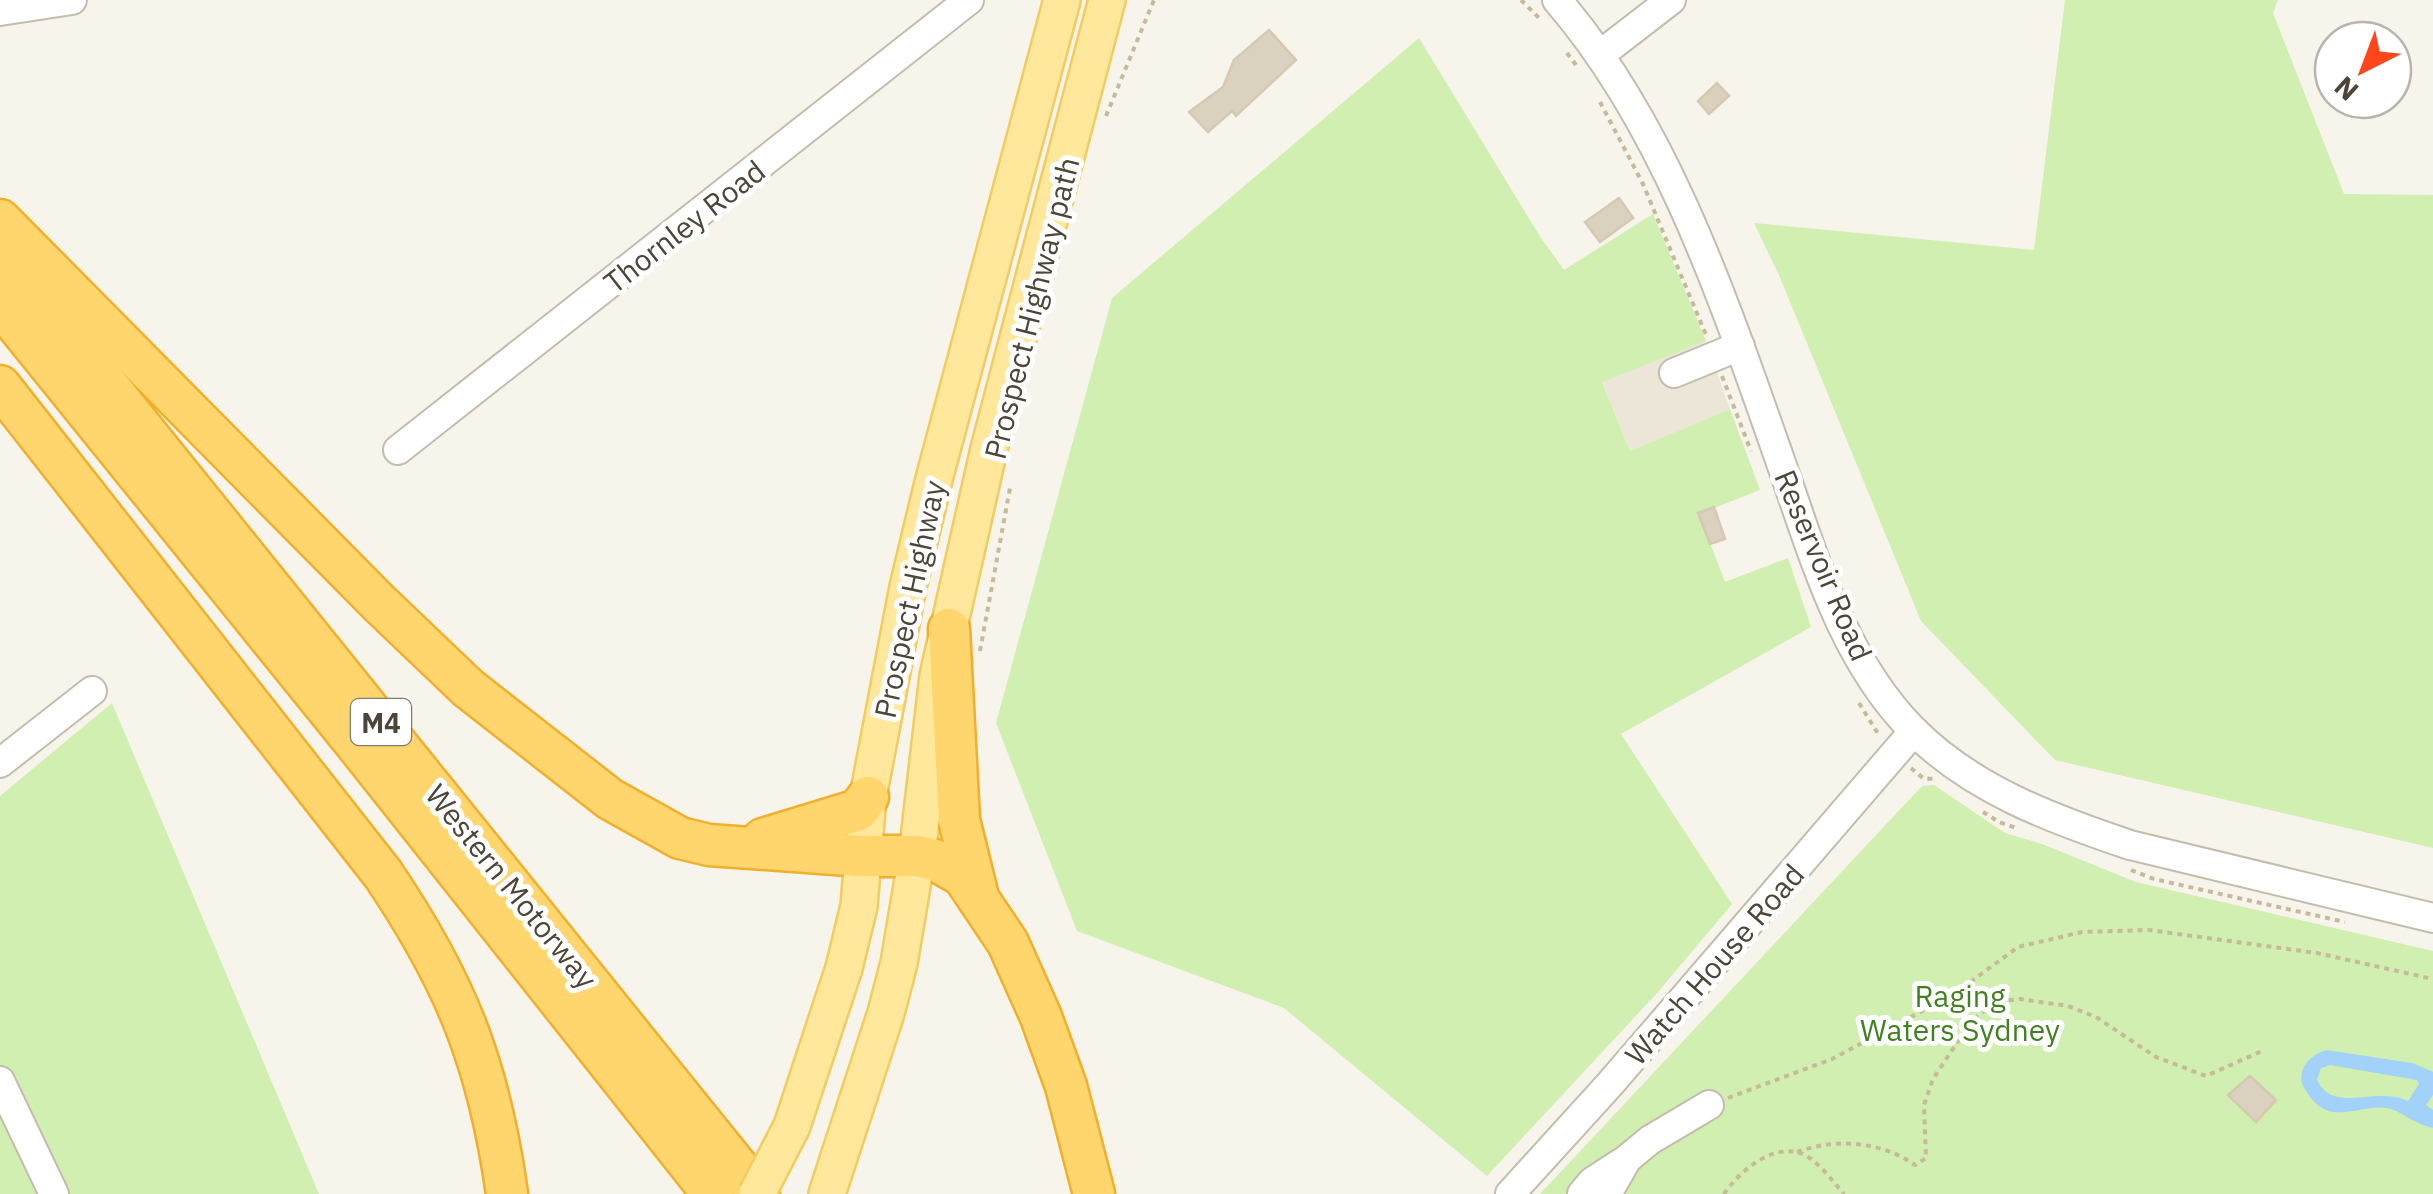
<svg xmlns="http://www.w3.org/2000/svg" width="2433" height="1194" viewBox="0 0 2433 1194" font-family="'IBM Plex Sans',sans-serif">
  <style>
    .residential { fill: #ebe6d8 }
    .green { fill: #d0efb0 }
    .water { fill: #a2d1f9; fill-rule: evenodd }
    .building { fill: #dad1bf; stroke: #d6c9b1; stroke-width: 2.5 }
    .lines { fill: none; stroke-linecap: round; stroke-linejoin: round }
    .minor-casing { stroke: #c4bdac; stroke-width: 32 }
    .major-casing { stroke: #f2cc5e; stroke-width: 40 }
    .highway-casing { stroke: #f0b02c; stroke-width: 45 }
    .path { stroke: #c7ba9b; stroke-width: 4; stroke-dasharray: 5 5; stroke-linecap: butt }
    .minor { stroke: #fff; stroke-width: 28 }
    .major { stroke: #ffe79c; stroke-width: 35 }
    .highway { stroke: #ffd56e; stroke-width: 40 }
    .major-bridge-casing { stroke: #f2cc5e; stroke-width: 40; stroke-linecap: butt }
    .major-bridge { stroke: #ffe79c; stroke-width: 35 }
    .labels { text-anchor: middle; dominant-baseline: central; stroke-width: 10; stroke-linejoin: round; paint-order: stroke }
    .shield { fill: #fff; stroke: #827d73; stroke-width: 2.5 }
    .shield-label { font-size: 28px; font-weight: bold; fill: #4d4537 }
    .street-label { font-size: 30px; fill: #4d4537; stroke: #fff }
    .park-label { font-size: 30px; fill: #418121; stroke: #fff }
  </style>
  <rect width="100%" height="100%" fill="#f7f4eb"/>
  <polygon class="residential" points="1706,341 1730,409 1630,451 1602,381"/>
  <g class="green">
    <polygon points="2065,0 2278,0 2273,13 2344,194 2433,195 2433,848 2055,760 1921,621 1779,275 1754,223 2034,250"/>
    <polygon points="1419,38 1541,238 1564,270 1653,214 1706,341 1602,382 1630,451 1730,409 1760,490 1699,514 1725,582 1788,558 1811,627 1621,734 1732,904 1658,992 1487,1176 1284,1008 1077,931 996,723 1112,298"/>
    <polygon points="112,703 319,1194 0,1194 0,796"/>
    <polygon points="1934,785 2005,833 2042,844 2136,882 2433,951 2433,1194 1540,1194 1922,786"/>
  </g>
  <path class="water" d="M2326,1050L2412,1063L2433,1072V1095L2426,1105L2433,1110V1128C2414,1124 2406,1114 2391,1109C2362,1101 2330,1131 2306,1091C2301,1084 2300,1077 2303,1069C2308,1058 2316,1054 2326,1050ZM2330,1065L2417,1080L2419,1084L2408,1101C2375,1085 2334,1115 2317,1080L2321,1068Z"/>
  <g class="building">
    <polygon points="1269,30 1296,60 1236,116 1232,111 1208,132 1189,112 1223,87 1234,60"/>
    <polygon points="1717,83 1729,96 1709,114 1698,101"/>
    <polygon points="1619,198 1633,218 1600,242 1585,222"/>
    <polygon points="1714,507 1725,539 1710,544 1698,513"/>
    <polygon points="2250,1076 2276,1100 2256,1122 2228,1095"/>
  </g>
  <g class="lines">
    <defs>
      <g id="minor">
        <path d="M1557,0C1667,127 1725,304 1780,460C1813,553 1841,657 1912,729C1971,789 2052,819 2130,845L2433,918"/>
        <polyline points="0,11 72,0"/>
        <polyline points="1601,54 1671,0"/>
        <polyline points="1674,373 1740,346"/>
        <polyline points="398,450 969,0"/>
        <polyline points="0,763 92,691"/>
        <polyline points="0,1081 54,1194"/>
        <polyline points="1510,1194 1610,1084 1914,731"/>
        <polyline points="1582,1194 1592,1182 1621,1163"/>
        <polyline points="1607,1194 1627,1159 1650,1140 1709,1105"/>
      </g>
      <g id="major">
        <polyline points="792,1126 844,968 859,906 868,797 908,587 933,483 1062,0"/>
        <polyline points="827,1194 886,1013 899,963 917,856 938,676 989,449 1107,0"/>
      </g>
      <g id="highway">
        <polyline points="0,220 379,603 468,688 610,799 680,838 709,845 862,856 917,856 935,860 963,876 1008,943 1041,1017 1066,1086 1094,1194"/>
        <polyline points="9,263 759,1194"/>
        <polyline points="0,304 356,744 713,1194"/>
        <path d="M0,386L383,874C456,982 489,1064 507,1194"/>
        <polyline points="949,629 959,820 977,893"/>
        <polyline points="763,839 858,810 868,797"/>
      </g>
    </defs>
    <use href="#minor" class="minor-casing"/>
    <use href="#major" class="major-casing"/>
    <use href="#highway" class="highway-casing"/>
    <g class="path">
      <polyline points="1521,0 1539,18"/>
      <polyline points="1567,53 1579,69"/>
      <polyline points="1600,102 1643,184 1706,335"/>
      <polyline points="1106,116 1154,0"/>
      <polyline points="1722,376 1751,451"/>
      <polyline points="980,651 1010,488"/>
      <polyline points="1859,703 1880,737"/>
      <polyline points="1911,768 1923,778 1933,779"/>
      <polyline points="1983,812 1999,822 2019,829"/>
      <polyline points="2131,870 2154,879 2345,922"/>
      <polyline points="1728,1098 1832,1059 1954,994 2018,947 2082,932 2149,930 2317,953 2433,979"/>
      <path d="M1797,1152C1835,1138 1881,1141 1915,1165L1926,1158L1924,1105L1933,1079L1970,1023L1985,1010L2001,1001L2020,999L2068,1006L2096,1017L2156,1057L2206,1076L2262,1051"/>
      <path d="M1724,1194C1738,1173 1769,1146 1797,1152C1815,1156 1832,1181 1844,1194"/>
    </g>
    <use href="#minor" class="minor"/>
    <use href="#major" class="major"/>
    <use href="#highway" class="highway"/>
    <defs>
      <polyline id="major-bridge" points="757,1194 792,1126"/>
    </defs>
    <use href="#major-bridge" class="major-bridge-casing"/>
    <use href="#major-bridge" class="major-bridge"/>
  </g>
  <g class="labels">
    <rect class="shield" x="351" y="699" width="60" height="46" rx="8"/>
    <g class="shield-label">
      <text x="381" y="722">M4</text>
    </g>
    <g class="street-label">
      <text transform="translate(684 226) rotate(-38)">Thornley Road</text>
      <text transform="translate(1031 308) rotate(-76)">Prospect Highway path</text>
      <text transform="translate(1824 565) rotate(67)">Reservoir Road</text>
      <text transform="translate(909 599) rotate(-78)">Prospect Highway</text>
      <text transform="translate(512 886) rotate(51)">Western Motorway</text>
      <text transform="translate(1714 964) rotate(-49)">Watch House Road</text>
    </g>
    <g class="park-label">
      <text x="1960" y="995">Raging<tspan x="1960" dy="34">Waters Sydney</tspan></text>
    </g>
  </g>
  <g transform="translate(2363 70) rotate(222)"><circle r="48" fill="#ffffff" stroke="#b8b5af" stroke-width="2.5"/>
  <path d="M0-8L18 38L0 25L-18 38Z" fill="#ff461a"/>
  <text y="-15" font-size="28" font-weight="bold" text-anchor="middle" fill="#4d4537">N</text>
  </g>
</svg>
